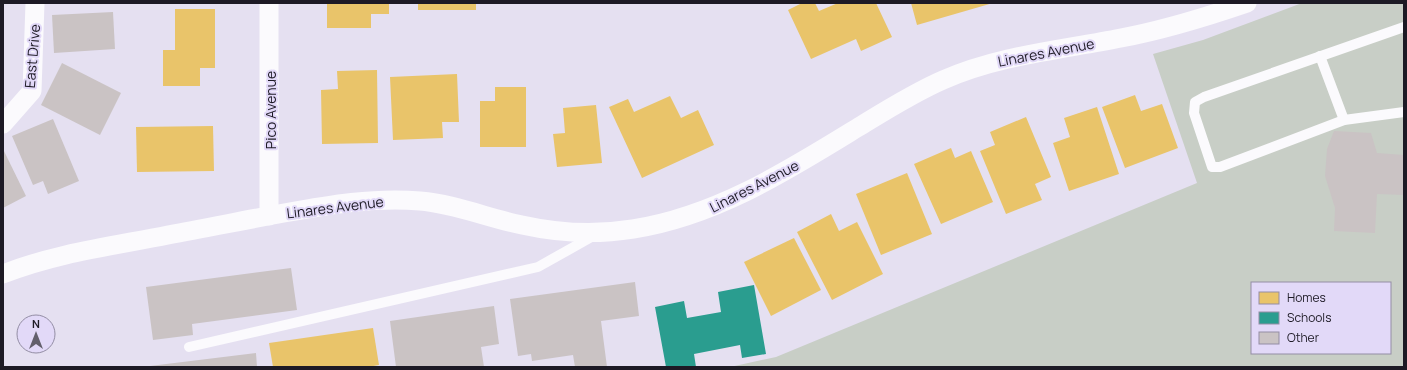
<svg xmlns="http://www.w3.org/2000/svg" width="1407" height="370" viewBox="0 0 1407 370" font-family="Manrope,sans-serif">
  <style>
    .green { fill: #c8cec6; fill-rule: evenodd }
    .homes { fill: #e9c46a }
    .schools { fill: #2a9d8f }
    .building { fill: #cac3c4 }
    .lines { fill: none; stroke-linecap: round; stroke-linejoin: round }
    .service { stroke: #fbfafd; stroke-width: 10 }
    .minor { stroke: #fbfafd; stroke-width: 19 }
    .labels { text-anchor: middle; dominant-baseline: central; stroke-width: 4; stroke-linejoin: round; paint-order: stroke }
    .street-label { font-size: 14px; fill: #1d1a25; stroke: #e2d9f8 }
  </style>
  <rect width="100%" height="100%" fill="#e5e0f1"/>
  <path class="green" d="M1302,3H1404V367H730L776,357L1197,183L1153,54L1203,40ZM1252,283H1390V353H1252Z"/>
  <g class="homes">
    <polygon points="327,3 389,3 389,14 371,14 371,28 327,28"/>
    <rect x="418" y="3" width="58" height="7"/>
    <rect x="508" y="3" width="59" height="1"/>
    <polygon points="802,3 815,3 819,11 838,3 876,3 892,37 861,51 856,39 811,59 788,10"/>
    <polygon points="911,3 993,3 917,25"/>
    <polygon points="175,9 215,9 215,68 200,68 200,86 163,86 163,50 175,50"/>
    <polygon points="377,70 378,143 322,144 321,90 338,89 337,71"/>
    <polygon points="457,74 459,122 442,122 443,138 393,140 390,77"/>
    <polygon points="495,87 526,87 526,147 480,147 480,101 495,101"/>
    <polygon points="1135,95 1141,111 1162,104 1178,148 1125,168 1102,107"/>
    <polygon points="670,96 681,118 698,110 714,145 642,178 609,107 628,99 634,112"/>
    <polygon points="596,105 602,163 557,167 553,134 565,133 563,108"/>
    <polygon points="1097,107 1119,174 1069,191 1053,143 1070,137 1064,118"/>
    <polygon points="1026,117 1051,177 1035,184 1042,200 1006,214 980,151 995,145 990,132"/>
    <polygon points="213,126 214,171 137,172 136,127"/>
    <polygon points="951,148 955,158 971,151 993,202 941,224 914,164"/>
    <polygon points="907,173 932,234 881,255 856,194"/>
    <polygon points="831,214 839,231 857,222 883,274 832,300 797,232"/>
    <polygon points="794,238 821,290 771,316 744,262"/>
    <polygon points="373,328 379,365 368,367 273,367 269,343"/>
  </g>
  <polygon class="schools" points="754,285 766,354 742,358 740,345 694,354 696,367 666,367 655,307 684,301 687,318 721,312 718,292"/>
  <g class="building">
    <polygon points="113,12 115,49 54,53 52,15"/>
    <polygon points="62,63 121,93 100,135 41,105"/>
    <polygon points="53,119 79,181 48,194 43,181 33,185 12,136"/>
    <polygon points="1334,131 1371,133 1377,153 1404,155 1404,195 1377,194 1375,233 1334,231 1335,208 1325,176 1327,149"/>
    <polygon points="3,149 26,196 3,208"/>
    <polygon points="291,268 297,310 192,324 193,335 153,340 146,287"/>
    <polygon points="635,282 639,316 601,321 607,367 575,367 573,355 532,361 531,354 518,356 510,299"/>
    <polygon points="494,306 499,344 481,347 484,367 396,367 390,321"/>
    <polygon points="256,353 257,367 150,367 150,366"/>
  </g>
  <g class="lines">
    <g class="service">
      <polyline points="1404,27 1204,97 1195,102 1194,113 1212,167 1220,167 1344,120 1404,112"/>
      <polyline points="1320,56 1344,120"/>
      <polyline points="189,347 538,267 595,235"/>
    </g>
    <g class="minor">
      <polyline points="3,124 32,91 35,3"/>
      <polyline points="269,216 269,3"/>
      <path d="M3,274C56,253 113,246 168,235C207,228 245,220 284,213C329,205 374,197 420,201C455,204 488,218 522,225C558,233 596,235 633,229C716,216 787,171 857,128C885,111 913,93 943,80C1000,55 1061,50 1121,38C1164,30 1206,17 1247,3"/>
    </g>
  </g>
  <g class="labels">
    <g class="street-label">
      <text transform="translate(1046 52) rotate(-11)">Linares Avenue</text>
      <text transform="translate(32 56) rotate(-85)">East Drive</text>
      <text transform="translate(270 110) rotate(-90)">Pico Avenue</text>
      <text transform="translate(754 186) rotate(-27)">Linares Avenue</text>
      <text transform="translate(335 207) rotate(-7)">Linares Avenue</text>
    </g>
  </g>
  <rect width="1407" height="370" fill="none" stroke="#1d1a25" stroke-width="8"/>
  <rect x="1251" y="282" width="140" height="72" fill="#e2d9f8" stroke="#938da4"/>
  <rect x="1259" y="292" width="20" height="12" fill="#e9c46a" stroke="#938da4"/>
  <text x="1287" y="302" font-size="12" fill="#1d1a25">Homes</text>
  <rect x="1259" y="312" width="20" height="12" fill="#2a9d8f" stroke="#938da4"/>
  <text x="1287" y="322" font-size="12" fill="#1d1a25">Schools</text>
  <rect x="1259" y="332" width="20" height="12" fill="#cac3c4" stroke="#938da4"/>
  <text x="1287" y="342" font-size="12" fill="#1d1a25">Other</text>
  <g transform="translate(36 334)"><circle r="19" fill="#e2d9f8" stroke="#938da4"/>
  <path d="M0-3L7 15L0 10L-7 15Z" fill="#635f6c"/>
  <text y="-6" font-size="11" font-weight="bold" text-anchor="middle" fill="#1d1a25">N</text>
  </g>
</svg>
